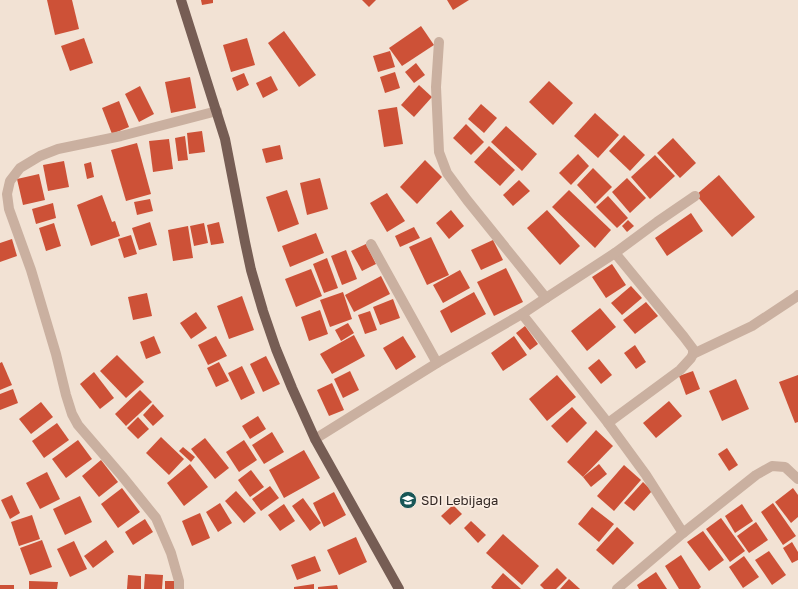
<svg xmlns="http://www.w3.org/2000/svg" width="798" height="589" viewBox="0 0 798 589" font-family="'Golos Text',sans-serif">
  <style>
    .building { fill: #cd5137 }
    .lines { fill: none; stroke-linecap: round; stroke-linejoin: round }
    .minor { stroke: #cab0a0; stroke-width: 10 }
    .major { stroke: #765d54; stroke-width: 10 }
    .labels { text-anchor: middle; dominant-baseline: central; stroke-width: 3.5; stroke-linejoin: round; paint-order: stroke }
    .poi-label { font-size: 13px; fill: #332824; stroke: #faece1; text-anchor: start }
  </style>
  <rect width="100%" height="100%" fill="#f2e2d4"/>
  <g class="building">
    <polygon points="47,0 72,0 79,29 55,35"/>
    <polygon points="201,0 213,0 213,3 202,5"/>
    <polygon points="362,0 376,0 369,7"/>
    <polygon points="447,0 469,0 453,10"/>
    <polygon points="421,26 434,45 402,66 389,48"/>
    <polygon points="284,31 316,75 299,87 268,43"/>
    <polygon points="84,38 93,63 70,71 61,46"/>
    <polygon points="247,38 255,65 231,72 223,45"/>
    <polygon points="390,51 395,67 378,72 373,56"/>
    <polygon points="416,63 425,75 414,83 405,72"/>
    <polygon points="395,72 400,88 385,93 380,77"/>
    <polygon points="244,73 249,85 237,91 232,78"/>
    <polygon points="271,76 278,90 263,98 256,83"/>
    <polygon points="190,77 196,108 171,113 165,82"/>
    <polygon points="549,81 573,103 553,125 529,102"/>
    <polygon points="419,85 432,97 414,117 401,105"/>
    <polygon points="140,86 154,114 139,122 125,94"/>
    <polygon points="119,101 129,127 112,134 102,108"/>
    <polygon points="481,104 497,118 484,133 468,119"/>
    <polygon points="397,107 403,144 384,147 378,110"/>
    <polygon points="595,113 619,135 598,158 574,136"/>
    <polygon points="466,124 484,142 471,155 453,138"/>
    <polygon points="506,126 537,154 522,171 491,142"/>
    <polygon points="202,131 205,152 189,154 187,133"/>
    <polygon points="624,135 645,155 630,171 609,151"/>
    <polygon points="185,136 188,160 178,161 175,138"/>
    <polygon points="673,138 696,163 680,178 657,153"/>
    <polygon points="169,139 173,169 153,172 149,141"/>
    <polygon points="137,143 151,194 126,201 111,150"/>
    <polygon points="280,145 283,159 266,163 262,149"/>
    <polygon points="489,146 515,170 500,186 474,162"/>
    <polygon points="578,154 589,166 571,185 559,173"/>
    <polygon points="655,155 675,176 650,199 631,177"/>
    <polygon points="425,160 442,177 417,204 400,187"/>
    <polygon points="64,161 69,187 48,191 43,165"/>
    <polygon points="91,162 94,177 87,179 84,164"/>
    <polygon points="593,168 612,187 595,204 577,185"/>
    <polygon points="39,174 45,200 23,205 17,179"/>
    <polygon points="719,175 755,217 732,237 696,195"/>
    <polygon points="320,178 328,209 307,215 300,183"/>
    <polygon points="627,178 646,198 630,213 612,192"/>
    <polygon points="519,180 530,191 513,206 503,195"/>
    <polygon points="287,190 299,224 278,232 266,197"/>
    <polygon points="569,190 611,230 595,248 552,207"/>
    <polygon points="387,193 405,221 387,232 370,203"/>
    <polygon points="102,195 112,222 115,221 120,236 91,246 77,205"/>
    <polygon points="608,196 628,218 617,228 596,207"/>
    <polygon points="150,199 153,211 137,215 134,202"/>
    <polygon points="53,203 56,218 36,224 32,209"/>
    <polygon points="451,210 464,226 449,239 436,223"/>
    <polygon points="547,210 580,246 560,265 527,228"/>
    <polygon points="691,213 703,231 667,256 655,238"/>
    <polygon points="628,220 634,226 627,232 622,226"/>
    <polygon points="150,222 157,245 139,250 132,228"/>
    <polygon points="219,222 224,243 211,245 207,225"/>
    <polygon points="54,223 61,246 46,251 39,228"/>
    <polygon points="204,223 208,243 194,246 190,226"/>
    <polygon points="188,226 193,258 173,261 168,230"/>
    <polygon points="414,227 420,238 400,247 395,236"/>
    <polygon points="316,233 324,253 290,267 282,246"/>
    <polygon points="131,235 137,254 124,258 118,239"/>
    <polygon points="431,237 449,275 427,285 409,247"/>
    <polygon points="12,239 17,256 0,262 0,243"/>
    <polygon points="493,240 503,260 481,270 471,250"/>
    <polygon points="366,244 376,264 362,271 351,251"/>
    <polygon points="346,250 357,279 342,285 331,256"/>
    <polygon points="327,258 338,288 324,293 313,264"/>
    <polygon points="612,264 626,285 606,298 592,277"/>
    <polygon points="506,268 523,302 494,316 477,282"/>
    <polygon points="311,269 322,296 296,307 285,279"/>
    <polygon points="460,270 470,288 443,303 433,285"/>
    <polygon points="381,276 390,294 354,312 345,295"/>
    <polygon points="631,286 642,298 622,315 611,303"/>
    <polygon points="343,292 352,319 330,327 320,300"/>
    <polygon points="474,292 486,314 451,333 440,311"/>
    <polygon points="147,293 152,316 133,320 128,297"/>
    <polygon points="242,296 254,330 229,339 217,306"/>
    <polygon points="393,299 400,318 380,325 373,307"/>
    <polygon points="646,302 658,316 635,334 623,320"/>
    <polygon points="600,308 616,327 587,351 571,331"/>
    <polygon points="320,310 328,334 309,341 301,317"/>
    <polygon points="370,311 377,330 365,334 358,315"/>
    <polygon points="196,312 207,328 191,339 180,323"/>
    <polygon points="348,323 354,333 341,341 335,330"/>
    <polygon points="525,326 538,344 530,350 516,333"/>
    <polygon points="354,335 365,356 332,374 320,354"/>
    <polygon points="154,336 161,353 146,359 140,342"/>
    <polygon points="216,336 227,356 208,365 198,345"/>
    <polygon points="403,336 416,357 396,370 383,348"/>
    <polygon points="514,336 527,355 503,371 491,353"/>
    <polygon points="635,345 646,362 636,369 624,353"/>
    <polygon points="117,355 144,382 126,398 100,371"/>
    <polygon points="266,356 280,384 263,392 250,364"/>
    <polygon points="599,359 612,375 601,384 588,368"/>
    <polygon points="2,362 12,385 0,390 0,363"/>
    <polygon points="219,362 229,381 216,387 207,368"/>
    <polygon points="242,366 255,393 241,400 228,373"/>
    <polygon points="350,371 359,390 343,398 334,379"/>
    <polygon points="693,371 700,389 686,395 679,376"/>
    <polygon points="94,372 114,398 100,409 80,384"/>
    <polygon points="557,375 576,397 547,421 529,399"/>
    <polygon points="798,375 798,422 795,423 779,382"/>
    <polygon points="736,379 749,409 722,421 709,391"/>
    <polygon points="332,383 344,410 329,416 317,390"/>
    <polygon points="13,389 18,403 0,410 0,394"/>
    <polygon points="140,390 152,402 126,426 115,414"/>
    <polygon points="669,401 682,416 656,438 643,423"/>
    <polygon points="41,402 53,417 31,434 19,419"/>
    <polygon points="153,404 164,416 153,426 143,415"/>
    <polygon points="572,407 587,423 567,443 551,426"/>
    <polygon points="258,416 266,429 250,439 242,426"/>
    <polygon points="138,417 149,429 138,439 127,428"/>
    <polygon points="57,423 69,440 44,458 32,441"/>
    <polygon points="596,430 613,446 583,477 567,462"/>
    <polygon points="272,432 284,452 264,464 252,445"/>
    <polygon points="161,437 184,459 169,475 146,453"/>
    <polygon points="205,438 229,468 215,479 191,449"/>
    <polygon points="78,440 92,459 66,478 52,459"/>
    <polygon points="244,440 257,460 239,472 226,452"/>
    <polygon points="183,447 195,457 191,462 179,451"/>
    <polygon points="727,448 738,465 729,471 718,454"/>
    <polygon points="304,450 320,478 284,498 269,470"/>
    <polygon points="101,460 118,482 99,497 82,476"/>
    <polygon points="190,464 208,487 184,506 167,483"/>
    <polygon points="599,464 607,474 591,487 583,477"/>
    <polygon points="624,465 641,480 614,511 597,496"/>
    <polygon points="251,470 264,487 250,497 238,480"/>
    <polygon points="47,472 60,499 40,509 26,483"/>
    <polygon points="643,482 652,491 634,511 624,503"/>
    <polygon points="270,486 279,498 261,511 252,499"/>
    <polygon points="122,488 140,512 118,528 101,504"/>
    <polygon points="793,488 798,495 798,517 791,523 775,502"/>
    <polygon points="236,491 256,513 244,523 225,501"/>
    <polygon points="334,492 346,515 324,527 313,503"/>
    <polygon points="12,495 20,513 10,519 1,500"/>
    <polygon points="80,496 92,522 65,535 53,509"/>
    <polygon points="303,498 321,523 310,531 292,506"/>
    <polygon points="220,503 232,523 218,532 206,512"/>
    <polygon points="773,503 796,536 783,545 761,512"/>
    <polygon points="284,504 295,521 280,531 268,515"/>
    <polygon points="742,504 753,521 735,533 725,516"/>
    <polygon points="453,505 462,514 450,525 441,516"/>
    <polygon points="592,507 614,524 599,542 578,524"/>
    <polygon points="200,513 210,538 192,546 182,521"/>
    <polygon points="32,515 40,539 19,546 11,522"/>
    <polygon points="721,518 745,551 730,562 706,529"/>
    <polygon points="145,519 153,532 133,545 125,532"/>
    <polygon points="471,521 486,535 478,543 464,528"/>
    <polygon points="756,522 768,540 749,553 737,536"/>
    <polygon points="617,527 634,543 613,565 596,550"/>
    <polygon points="703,531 724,560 709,571 687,542"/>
    <polygon points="503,534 539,566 522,585 486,553"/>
    <polygon points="356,537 367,562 339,575 327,550"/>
    <polygon points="42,540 52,567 30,575 20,548"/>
    <polygon points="106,540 114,552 93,568 84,556"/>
    <polygon points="74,541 87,569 70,577 57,549"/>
    <polygon points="792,542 798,552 798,560 792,563 783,548"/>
    <polygon points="769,551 786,575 772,585 755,560"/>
    <polygon points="681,555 701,587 699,589 679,589 665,566"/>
    <polygon points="315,556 321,571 297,580 291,565"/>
    <polygon points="744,556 759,577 743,588 729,567"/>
    <polygon points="557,568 567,578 556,589 544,589 540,585"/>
    <polygon points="656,572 667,589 639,589 637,585"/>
    <polygon points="503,573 521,589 493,589 491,587"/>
    <polygon points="145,574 163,575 162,589 144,589"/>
    <polygon points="128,575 141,576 141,589 127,589"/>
    <polygon points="569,579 580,589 560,589"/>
    <polygon points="29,581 58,582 57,589 29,589"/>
    <rect x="165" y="581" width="9" height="8"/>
    <polygon points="314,584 314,589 294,589 294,587"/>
    <rect x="0" y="585" width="14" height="4"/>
    <polygon points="337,585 338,589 318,589 318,587"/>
  </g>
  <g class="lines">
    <g class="minor">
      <polyline points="439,42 436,87 439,152 447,173 467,200 546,298"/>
      <polyline points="371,244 437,363"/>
      <polyline points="522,314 608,423 646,475 683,533"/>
      <polyline points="693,354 752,326 796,297 798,295"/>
      <polyline points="608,423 680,370 691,358 693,354 693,349 684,337 615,253"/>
      <polyline points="315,439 437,363 522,314 546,298 615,253 657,222 695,196"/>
      <polyline points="179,589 179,581 171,553 156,518 122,476 78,425 72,414 66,395 56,354 31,270 9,209 7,194 10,181 20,168 40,156 58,149 121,136 217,111"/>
      <polyline points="617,589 683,533 756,475 772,466 785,467 798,479"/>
    </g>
    <polyline class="major" points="181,0 225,139 245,242 251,270 263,311 276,349 292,388 315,439 399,589"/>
  </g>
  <defs>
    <symbol id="school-disc" viewBox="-11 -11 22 22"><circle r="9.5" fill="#185656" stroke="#faece1"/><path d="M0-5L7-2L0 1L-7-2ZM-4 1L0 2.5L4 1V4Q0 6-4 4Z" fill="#fff"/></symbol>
  </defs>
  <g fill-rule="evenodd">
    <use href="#school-disc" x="398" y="490" width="20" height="20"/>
  </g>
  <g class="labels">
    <g class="poi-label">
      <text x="421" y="500">SDI Lebijaga</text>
    </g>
  </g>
</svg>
